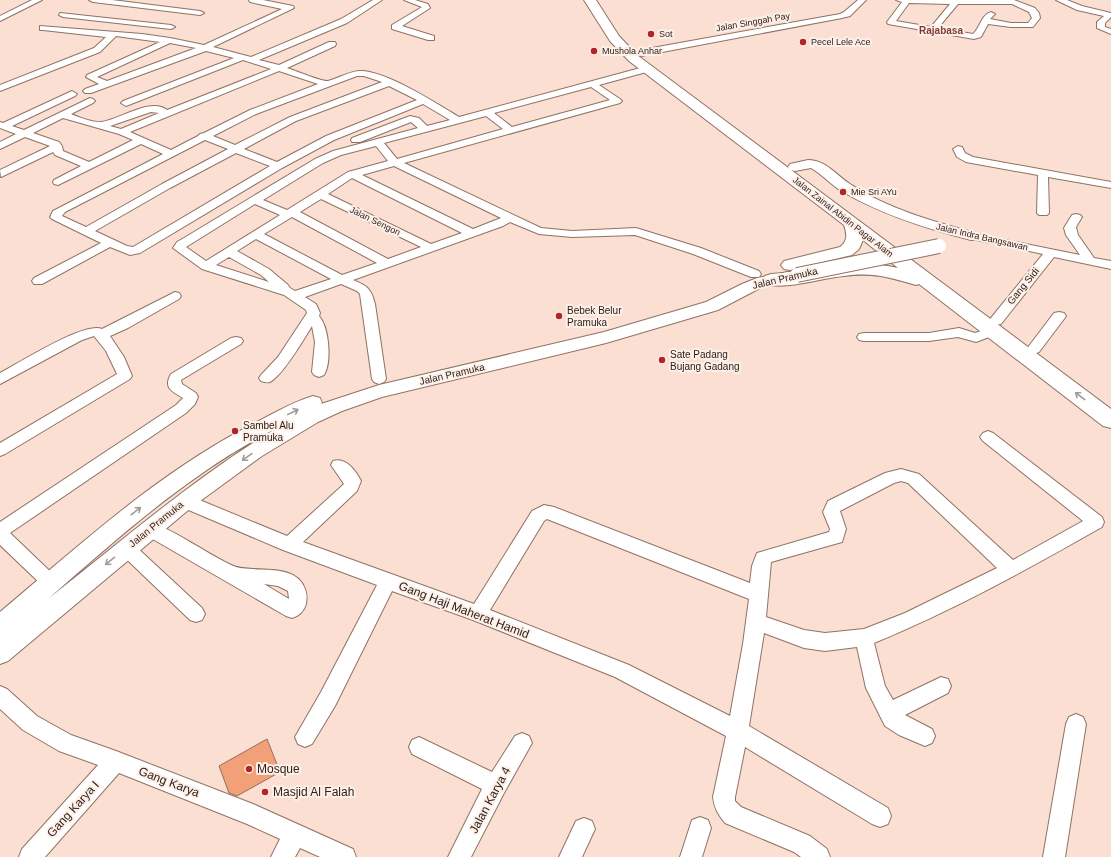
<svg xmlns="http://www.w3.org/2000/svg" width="1111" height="857" viewBox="0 0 1111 857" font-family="Helvetica,sans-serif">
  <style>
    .building { fill: #f1a077; stroke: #8e7062 }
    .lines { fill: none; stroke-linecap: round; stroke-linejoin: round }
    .minor-casing { stroke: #907263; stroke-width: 2 }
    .major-casing { stroke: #907263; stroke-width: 2 }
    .highway-casing { stroke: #907263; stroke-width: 2 }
    .minor { fill: #fff; fill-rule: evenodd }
    .major { fill: #fff; fill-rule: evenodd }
    .highway { fill: #fff; fill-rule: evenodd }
    .major-bridge-casing { stroke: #907263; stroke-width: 16; stroke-linecap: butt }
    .major-bridge { stroke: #fff; stroke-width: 14 }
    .oneway { stroke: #a19c99 }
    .poi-dot { fill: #b42427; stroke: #fef0e9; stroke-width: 1.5 }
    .labels { text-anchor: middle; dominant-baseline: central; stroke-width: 4; stroke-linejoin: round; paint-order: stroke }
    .far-street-label { font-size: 9px; fill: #2e221c; stroke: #fef0e9 }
    .far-poi-label { font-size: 9px; fill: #2e221c; stroke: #fef0e9; text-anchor: start }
    .far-quarter-label { font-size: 10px; font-weight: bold; fill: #823a36; stroke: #fef0e9 }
    .street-label { font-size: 10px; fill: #2e221c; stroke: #fef0e9 }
    .poi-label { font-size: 10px; fill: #2e221c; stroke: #fef0e9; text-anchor: start }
    .near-street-label { font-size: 12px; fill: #2e221c; stroke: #fef0e9 }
    .near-poi-label { font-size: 12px; fill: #2e221c; stroke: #fef0e9; text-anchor: start }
  </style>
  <rect width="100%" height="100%" fill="#fbdfd2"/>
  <polygon class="building" points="267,739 280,772 237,796 229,793 219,766"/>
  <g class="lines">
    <defs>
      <g id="minor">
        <polygon points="32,0 42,0 0,21 0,16"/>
        <polygon points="89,0 112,0 200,11 204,13 200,15 93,2"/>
        <path d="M249,0H263L293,6L294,8L213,47L251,57L341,19L373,0H382L347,23L259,60L279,65L329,42H335L336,44L335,46L287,68C294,70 322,82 328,81C340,78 350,70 363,71C389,73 436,103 459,117L644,67H650L651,69L650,71L599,85L620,99L622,101L620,103L404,163L541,228L572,231L636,228L701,248L759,271L761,274L759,277H751L693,254L635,235L572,237L539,234L510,222L503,226L353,280C367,286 371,288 375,304L386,379L384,382L379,384L374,382L372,379L360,294L357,291L341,284L305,297L316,304L320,313L319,316C329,327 332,362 324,375L319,377L314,375L312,372L315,342L312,326C304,339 283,375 270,382C267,383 264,382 261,381L259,378L261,375L278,357L307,313L306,310L284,295L202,269L173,248L177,242L184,238L315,159L333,151L418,128L411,122L360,142H352L351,140L352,138L410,116L419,118L427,126L450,120L423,104L334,140L282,168L140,253L130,255L110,247L42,284H34L32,281L34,278L101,243L52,219L50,217L53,211L163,154L141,144L58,185L54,184L53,182L54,180L81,166L55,155L53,152L1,177L0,170L50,146L25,137L0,149V142L16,134L0,128V122L3,123L72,91L77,94L75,96L12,126L24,130L90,98L93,99L95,101L93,103L71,114C78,117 94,123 101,122C119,120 151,97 167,110L271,69L243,60L126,106L121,103L123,101L234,58L206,51L91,93H85L83,91L85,89L99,84L86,77L87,75L160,42L116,36L100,52L0,91V85L94,48L106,37L43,30H40V26L142,34L170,38L204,45L282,9L250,2ZM170,43L196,48L107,81L97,77ZM279,71L318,84L250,110L204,133L200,134L198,136L171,150L130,132ZM357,76H364L382,82L290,117L235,145L213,136L256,114ZM389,86L417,100L326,136L277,162L244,149L296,121ZM591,87L610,100L512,127L494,113ZM151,112L159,113L121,129L110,126ZM486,116L503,129L397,159L384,143ZM63,118L119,134L133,140L89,162L63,151L62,146L59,142L33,133ZM205,140L228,149L162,184L86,227L62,216L65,212ZM376,146L388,161L348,172L287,210L263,200L323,163L341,155ZM236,153L270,166L133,247L127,246L95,231L170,188ZM394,166L501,218L473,229L362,175ZM352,178L462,233L431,244L328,194ZM321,199L421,247L388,259L300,212ZM255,204L280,215L206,261L186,247ZM292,217L377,263L342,275L264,234ZM256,239L331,279L295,291L290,288L288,285L269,269L237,251ZM229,257L261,275L269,282L216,265Z"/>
        <polygon points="404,0 415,0 428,4 430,8 402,26 434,36 434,40 428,40 392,29 392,25 422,7"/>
        <polygon points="858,0 866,0 850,16 842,18 641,56 637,53 641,50 840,14 844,12"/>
        <path d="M896,0H1014L1035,8L1039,13L1040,18L1033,27H1011L988,24L981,37L974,39L888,24L887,22L902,2ZM909,3L950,4L931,27L896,21ZM958,4H1012L1029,12L1032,18L1028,23H1011L990,19L995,14L991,12C981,15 980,28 973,34L938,28Z"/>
        <polygon points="1056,0 1067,0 1082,6 1111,13 1111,17 1105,23 1105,27 1111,29 1111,34 1097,28 1097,22 1104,16 1077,10"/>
        <polygon points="60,13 171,25 175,27 171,29 63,17 59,15"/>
        <polygon points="958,146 962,147 965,153 973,157 1111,182 1111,188 1048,177 1049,213 1047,215 1039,215 1037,213 1038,175 966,162 957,157 953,149"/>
        <polygon points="1076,214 1080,215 1082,217 1076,227 1078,235 1094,258 1111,261 1111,269 1054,257 1001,324 996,325 991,324 989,321 991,318 1043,254 967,238 965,236 967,234 971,233 1080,255 1066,235 1064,228 1072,215"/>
        <path d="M175,292L179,293L181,296L179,299L128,328L110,336L124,357L132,376L130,379L5,454L0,456V443L117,374L106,351L94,336L82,340L0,384V373C19,363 85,321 102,329Z"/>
        <polygon points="1059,312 1064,313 1066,316 1064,319 1039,352 1034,354 1029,352 1027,349 1029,346 1054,313"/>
        <polygon points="992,327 997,328 999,331 997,334 976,342 958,337 929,341 864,341 859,340 857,337 859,334 864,333 929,333 959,328 975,333"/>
        <path d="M236,337L241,338L243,341L241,344L181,380L182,384L196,393L198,397L195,404L186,413L10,533L56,577L59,582L56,587L50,590L44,587L0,545V522L176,405L183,398C172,391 163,388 171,374L231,338Z"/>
        <path d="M988,431L993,433L1102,517L1104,522L1102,527C1028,569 954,610 874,643L885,686L893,700L941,677L948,679L951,686L948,693L905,715L932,729L935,736L932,743L925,746L899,735L885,726L866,688L857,647L825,651L804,648L764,633L749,726L888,808L891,816L888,824L880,827L872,824L745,747L735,797V801L741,807L810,836L827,849L830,857H801L794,852L725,823C718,814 714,808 713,797L726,736L615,677L473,620L392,591L335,706L312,744L305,747L298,744L295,737L321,692L377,585L283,550L179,506L177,501L179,496L185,494L287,536L344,484L331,465L333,461C346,457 356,471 361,481L357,491L303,542L474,604L532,511L544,505L554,507L750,583L752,566L757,553L829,532L830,529L823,512L828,501L885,473L901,469L919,474L1013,560L1083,521L983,441L980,437L983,433ZM901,481L908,483L997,568L905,613L864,629L825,633L804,630L766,617L771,562L842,542L846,529L840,511L894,483ZM547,519L749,599L743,644L730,716L629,665L490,610L544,521Z"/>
        <path d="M150,522C178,532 204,552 231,565C250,575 295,560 305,589C307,594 307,598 306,604C304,611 299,616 292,618L286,616L144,534L142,529L144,524ZM264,584L278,586L288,591L289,599Z"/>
        <polygon points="126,541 132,543 202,608 205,614 202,620 196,622 190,620 120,553 117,548 120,543"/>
        <polygon points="0,686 7,689 37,716 71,735 116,751 253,804 353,849 356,857 320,857 300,848 295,857 271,857 280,839 247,824 119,773 45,857 19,857 22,849 98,765 59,751 23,730 0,709"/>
        <polygon points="1076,714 1083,717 1086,724 1065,857 1043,857 1066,724 1069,717"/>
        <polygon points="522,733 529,736 532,743 504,793 471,857 448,857 482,789 412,754 409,747 412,740 419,737 492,772 515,736"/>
        <polygon points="700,817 708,820 711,828 702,857 680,857 692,820"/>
        <polygon points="584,818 592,821 595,829 582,857 559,857 576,821"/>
      </g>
      <g id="major">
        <path d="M808,160C826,160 836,175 850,184C886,208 934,222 976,233L978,236L976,239L971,240C927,229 883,215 843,192C831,185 823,175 811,168L795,171L790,170L788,167L790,164Z"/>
        <path d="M788,272L794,274L796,277L794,280L766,285L718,310L606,343L382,397L342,411L318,422L262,456L192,507L8,661L0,664V638L1,637L0,638V612C81,544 160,471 255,423C274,413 293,402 313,396L320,398L322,403L321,404L379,385L604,332L706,302L742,284L757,278ZM277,428C195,477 123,540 48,599C120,536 191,472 277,428Z"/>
      </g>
      <path id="highway" d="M584,0H596L619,36L637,55L1111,409V428L1103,426L919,284L916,285C888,277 873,272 844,276C820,278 787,290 765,284L762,280L765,276L771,274C813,271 856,258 898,268L863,240L859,249L852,255L790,270L784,269L781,265L784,261L840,247C848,241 847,234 844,225L629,61L610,41Z"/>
    </defs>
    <use href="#minor" class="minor-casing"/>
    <use href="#major" class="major-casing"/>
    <use href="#highway" class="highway-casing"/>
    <use href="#minor" class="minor"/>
    <use href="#major" class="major"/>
    <use href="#highway" class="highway"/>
    <defs>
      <polyline id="major-bridge" points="797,275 939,246"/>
    </defs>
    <use href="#major-bridge" class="major-bridge-casing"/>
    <use href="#major-bridge" class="major-bridge"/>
  </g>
  <defs><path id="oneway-shaft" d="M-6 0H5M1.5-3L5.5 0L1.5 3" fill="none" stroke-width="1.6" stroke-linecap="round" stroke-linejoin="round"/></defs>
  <g class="oneway">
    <use href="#oneway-shaft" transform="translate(1080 396) rotate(-143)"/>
    <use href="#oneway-shaft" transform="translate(293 412) rotate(-26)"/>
    <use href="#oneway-shaft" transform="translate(247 457) rotate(145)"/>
    <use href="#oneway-shaft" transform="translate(136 511) rotate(-38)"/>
    <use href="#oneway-shaft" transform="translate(110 561) rotate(141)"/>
  </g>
  <g class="poi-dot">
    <circle cx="651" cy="34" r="4"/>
    <circle cx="803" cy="42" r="4"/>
    <circle cx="594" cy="51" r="4"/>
    <circle cx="843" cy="192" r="4"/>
    <circle cx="559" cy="316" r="4"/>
    <circle cx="662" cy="360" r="4"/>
    <circle cx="235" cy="431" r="4"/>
    <circle cx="249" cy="769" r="4"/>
    <circle cx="265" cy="792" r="4"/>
  </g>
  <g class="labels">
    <g class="far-street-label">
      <text transform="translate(753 22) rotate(-10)">Jalan Singgah Pay</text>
      <text transform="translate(843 217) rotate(38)">Jalan Zainal Abidin Pagar Alam</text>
      <text transform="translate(375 221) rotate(26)">Jalan Sengon</text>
      <text transform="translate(982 237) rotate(13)">Jalan Indra Bangsawan</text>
    </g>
    <g class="far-poi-label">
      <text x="659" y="34">Sot</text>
      <text x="811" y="42">Pecel Lele Ace</text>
      <text x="602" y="51">Mushola Anhar</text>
      <text x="851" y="192">Mie Sri AYu</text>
    </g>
    <g class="far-quarter-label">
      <text x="941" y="30">Rajabasa</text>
    </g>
    <g class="street-label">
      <text transform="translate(785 278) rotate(-13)">Jalan Pramuka</text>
      <text transform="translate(1023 286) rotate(-51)">Gang Sidi</text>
      <text transform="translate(452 374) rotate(-13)">Jalan Pramuka</text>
      <text transform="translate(156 524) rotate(-39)">Jalan Pramuka</text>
    </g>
    <g class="poi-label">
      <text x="567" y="310">Bebek Belur<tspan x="567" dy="12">Pramuka</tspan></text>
      <text x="670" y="354">Sate Padang<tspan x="670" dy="12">Bujang Gadang</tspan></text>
      <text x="243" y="425">Sambel Alu<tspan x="243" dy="12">Pramuka</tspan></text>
    </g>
    <g class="near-street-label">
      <text transform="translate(464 610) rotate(21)">Gang Haji Maherat Hamid</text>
      <text transform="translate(169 782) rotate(21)">Gang Karya</text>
      <text transform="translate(490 800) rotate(-62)">Jalan Karya 4</text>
      <text transform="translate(73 809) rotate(-48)">Gang Karya I</text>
    </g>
    <g class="near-poi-label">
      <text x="257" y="769">Mosque</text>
      <text x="273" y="792">Masjid Al Falah</text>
    </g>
  </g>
</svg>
